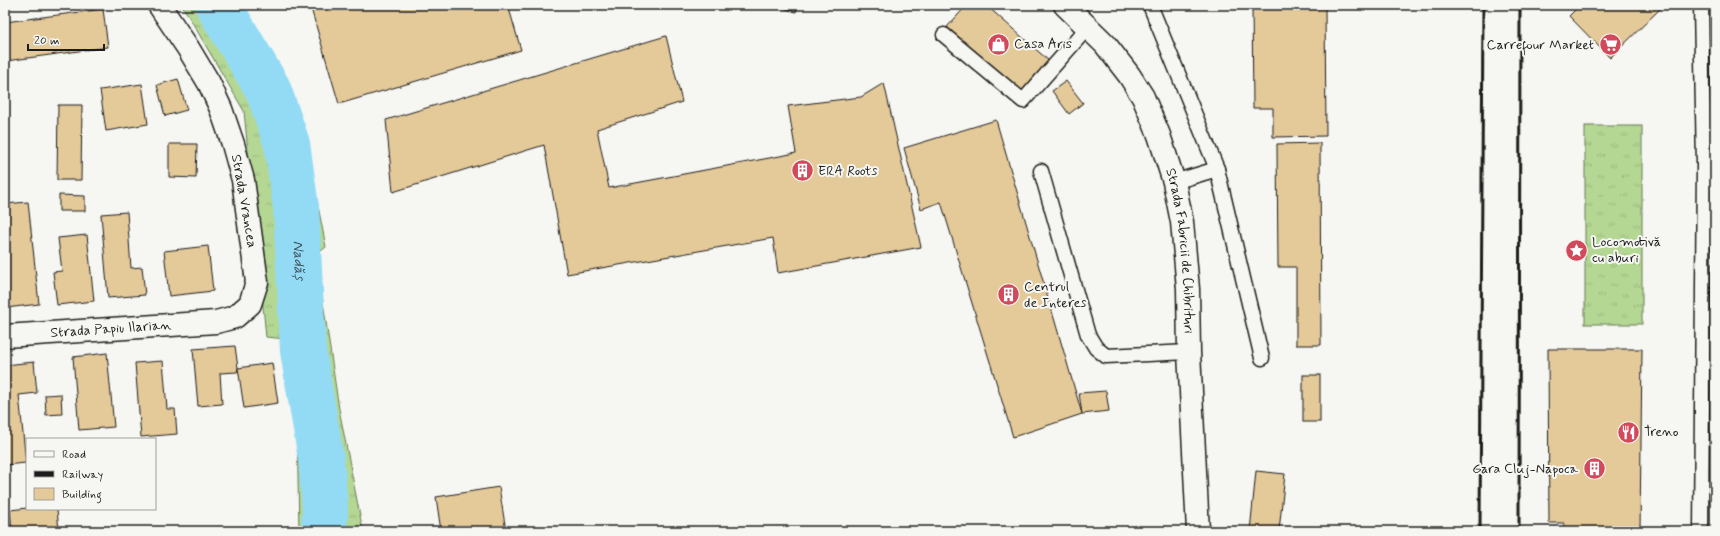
<svg xmlns="http://www.w3.org/2000/svg" width="1720" height="536" viewBox="0 0 1720 536" font-family="Mynerve,sans-serif">
  <style>
    .grass { fill: url(#grass-tufts); stroke: #687a58 }
    .lines { fill: none; stroke-linecap: round; stroke-linejoin: round }
    .river { stroke: #93dbf5; stroke-width: 46 }
    .building { fill: #e4c999; stroke: #1c1c1c }
    .service-casing { stroke: #1c1c1c; stroke-width: 17 }
    .minor-casing { stroke: #1c1c1c; stroke-width: 25 }
    .tertiary-casing { stroke: #1c1c1c; stroke-width: 25 }
    .service { stroke: #f6f6f2; stroke-width: 14 }
    .minor { stroke: #f6f6f2; stroke-width: 22 }
    .tertiary { stroke: #f6f6f2; stroke-width: 22 }
    .rail { stroke: #1c1c1c; stroke-width: 3 }
    .labels { text-anchor: middle; dominant-baseline: central; stroke-width: 4; stroke-linejoin: round; paint-order: stroke }
    .poi-label { font-size: 14px; fill: #1c1c1c; stroke: #f6f6f2; text-anchor: start }
    .street-label { font-size: 14px; fill: #1c1c1c; stroke: #f6f6f2 }
    .water-label { font-size: 15px; font-style: italic; fill: #40555d; stroke: #f6f6f2 }
  </style>
  <defs>
    <pattern id="grass-tufts" width="24" height="20" patternUnits="userSpaceOnUse"><rect width="24" height="20" fill="#b4d893"/><path d="M3 7l-1-3M5 7V3M7 7l1-3M15 17l-1-3M17 17v-4M19 17l1-3" fill="none" stroke="#9ab97e"/></pattern>
  </defs>
  <rect width="100%" height="100%" fill="#f6f6f2"/>
  <filter id="ink" filterUnits="userSpaceOnUse"><feTurbulence type="fractalNoise" baseFrequency=".025" numOctaves="2"/><feDisplacementMap in="SourceGraphic" scale="8" xChannelSelector="R" yChannelSelector="G"/><feConvolveMatrix kernelMatrix="1 2 1 2 8 2 1 2 1" color-interpolation-filters="sRGB"/></filter>
  <g filter="url(#ink)">
    <g class="grass">
      <polygon points="182,5 239,5 302,123 326,247 316,255 339,409 363,531 299,531 297,424 286,339 266,337 244,111"/>
      <rect x="1585" y="126" width="57" height="198"/>
    </g>
    <g class="lines">
      <path class="river" id="s1" d="M218,5L268,89L287,144L296,208L303,351L321,458L325,509L324,531"/>
    </g>
    <g class="building">
      <polygon points="310,5 508,5 521,50 339,104"/>
      <polygon points="773,5 798,5 796,12"/>
      <polygon points="967,5 986,5 1049,61 1021,93 947,27"/>
      <polygon points="1252,5 1325,5 1326,136 1273,137 1273,108 1253,108"/>
      <polygon points="1580,5 1664,5 1610,58 1569,16"/>
      <polygon points="103,9 108,47 6,61 5,22"/>
      <polygon points="666,36 682,102 597,129 609,188 796,153 788,106 861,97 884,83 921,247 778,273 773,238 567,274 544,145 393,192 386,120"/>
      <polygon points="178,79 187,110 165,116 157,85"/>
      <polygon points="1066,81 1083,103 1069,114 1052,91"/>
      <polygon points="142,84 148,124 106,131 100,90"/>
      <polygon points="58,105 82,105 81,180 57,180"/>
      <polygon points="996,120 1082,414 1013,437 941,202 921,209 904,148"/>
      <polygon points="1320,143 1321,345 1296,345 1296,267 1278,267 1277,144"/>
      <polygon points="169,144 197,144 196,178 169,177"/>
      <polygon points="59,195 85,196 85,211 59,211"/>
      <polygon points="28,202 39,304 6,308 5,204"/>
      <polygon points="127,212 131,268 142,267 145,295 108,298 101,214"/>
      <polygon points="87,235 94,301 57,305 53,272 62,271 58,238"/>
      <polygon points="208,246 213,291 169,296 164,251"/>
      <polygon points="235,346 238,368 237,372 220,373 222,404 198,406 193,349"/>
      <polygon points="1548,349 1642,349 1640,531 1564,531 1564,523 1549,523"/>
      <polygon points="107,353 114,427 79,430 73,357"/>
      <polygon points="163,361 167,409 175,409 177,434 141,437 135,363"/>
      <polygon points="34,362 37,393 19,395 26,463 5,465 5,365"/>
      <polygon points="272,363 278,403 244,408 238,368"/>
      <rect x="1303" y="375" width="17" height="47"/>
      <polygon points="1106,391 1109,411 1082,414 1079,393"/>
      <polygon points="61,394 62,414 46,415 45,395"/>
      <polygon points="1256,471 1285,474 1279,531 1250,531"/>
      <polygon points="499,487 506,531 441,531 436,497"/>
      <polygon points="27,508 57,509 59,531 12,531 10,510"/>
    </g>
    <g class="lines">
      <defs>
        <g id="service">
          <polyline points="1150,5 1217,169 1262,358"/>
          <polyline points="944,35 1023,101 1088,27"/>
          <polyline points="1041,171 1088,335 1096,348 1106,356 1189,352"/>
          <polyline points="1174,182 1217,169"/>
          <polyline points="1701,531 1704,165 1701,5"/>
        </g>
        <g id="minor">
          <path id="s2" d="M5,336L216,322L235,317L250,304L257,282L243,180L233,144L221,109L209,83L188,48L159,5"/>
        </g>
        <g id="tertiary">
          <path id="s3" d="M1065,5L1105,44L1129,75L1143,97L1159,135L1174,182L1182,222L1188,289L1189,352L1198,531"/>
        </g>
      </defs>
      <use href="#service" class="service-casing"/>
      <use href="#minor" class="minor-casing"/>
      <use href="#tertiary" class="tertiary-casing"/>
      <use href="#service" class="service"/>
      <use href="#minor" class="minor"/>
      <use href="#tertiary" class="tertiary"/>
      <g class="rail">
        <polyline points="1480,531 1483,5"/>
        <polyline points="1519,531 1520,5"/>
      </g>
    </g>
  </g>
  <defs>
    <symbol id="shop-disc" viewBox="-11 -11 22 22"><circle r="9.5" fill="#d1495b" stroke="#f6f6f2"/><path d="M-5-2.5h2.3a2.7 3.5 0 0 1 5.4 0H5L5.5 6h-11ZM-1.5-2.5h3a1.5 2.3 0 0 0-3 0Z" fill="#fff"/></symbol>
    <symbol id="supermarket-disc" viewBox="-11 -11 22 22"><circle r="9.5" fill="#d1495b" stroke="#f6f6f2"/><path d="M-6-5.5h2.5l.6 2H6L4.5 2H-2.5L-4.4-4H-6ZM-1.5 3.2a1.3 1.3 0 1 0 .1 0ZM3 3.2a1.3 1.3 0 1 0 .1 0Z" fill="#fff"/></symbol>
    <symbol id="building-disc" viewBox="-11 -11 22 22"><circle r="9.5" fill="#d1495b" stroke="#f6f6f2"/><path d="M-4-6H4V6H1V3H-1V6H-4ZM-2.5-4.3h1.7v1.8h-1.7ZM.8-4.3h1.7v1.8H.8ZM-2.5-1h1.7V.8h-1.7ZM.8-1h1.7V.8H.8Z" fill="#fff"/></symbol>
    <symbol id="sight-disc" viewBox="-11 -11 22 22"><circle r="9.5" fill="#d1495b" stroke="#f6f6f2"/><path d="M0-6L1.8-2.2L6-1.7L2.9 1.2L3.7 5.4L0 3.3L-3.7 5.4L-2.9 1.2L-6-1.7L-1.8-2.2Z" fill="#fff"/></symbol>
    <symbol id="restaurant-disc" viewBox="-11 -11 22 22"><circle r="9.5" fill="#d1495b" stroke="#f6f6f2"/><path d="M-5-6h1v4h1v-4h1v4h1v-4h1v5L-1.5 .5V6h-2V.5L-5-1ZM5-6V6H3V1.5H1.5Q1.5-4 5-6Z" fill="#fff"/></symbol>
  </defs>
  <g fill-rule="evenodd">
    <use href="#shop-disc" x="986" y="32" width="25" height="25"/>
    <use href="#supermarket-disc" x="1598" y="32" width="25" height="25"/>
    <use href="#building-disc" x="790" y="158" width="25" height="25"/>
    <use href="#sight-disc" x="1564" y="238" width="25" height="25"/>
    <use href="#building-disc" x="996" y="282" width="25" height="25"/>
    <use href="#restaurant-disc" x="1616" y="420" width="25" height="25"/>
    <use href="#building-disc" x="1582" y="456" width="25" height="25"/>
  </g>
  <g class="labels">
    <g class="poi-label">
      <text x="1014" y="44">Casa Aris</text>
      <text x="1594" y="45" text-anchor="end">Carrefour Market</text>
      <text x="818" y="171">ERA Roots</text>
      <text x="1592" y="242">Locomotivă<tspan x="1592" dy="16">cu aburi</tspan></text>
      <text x="1024" y="287">Centrul<tspan x="1024" dy="16">de Interes</tspan></text>
      <text x="1644" y="432">Treno</text>
      <text x="1578" y="469" text-anchor="end">Gara Cluj-Napoca</text>
    </g>
    <g class="street-label">
      <text transform="translate(244 201) rotate(80)">Strada Vrancea</text>
      <text stroke="none"><textPath href="#s3" startOffset="281">Strada Fabricii de Chibrituri</textPath></text>
      <text stroke="none"><textPath href="#s2" startOffset="106">Strada Papiu Ilarian</textPath></text>
    </g>
    <g class="water-label">
      <text stroke="none"><textPath href="#s1" startOffset="273">Nadăș</textPath></text>
    </g>
  </g>
  <rect width="1720" height="536" fill="none" stroke="#f6f6f2" stroke-width="20"/>
  <rect x="10" y="10" width="1700" height="516" fill="none" stroke="#1c1c1c" stroke-width="1.5" filter="url(#ink)"/>
  <rect x="26" y="438" width="130" height="72" fill="#f6f6f2" stroke="#9f9f9c"/>
  <rect x="34" y="451" width="20" height="6" fill="#f6f6f2" stroke="#9f9f9c"/>
  <text x="62" y="458" font-size="12" fill="#1c1c1c">Road</text>
  <rect x="34" y="471" width="20" height="6" fill="#1c1c1c" stroke="#9f9f9c"/>
  <text x="62" y="478" font-size="12" fill="#1c1c1c">Railway</text>
  <rect x="34" y="488" width="20" height="12" fill="#e4c999" stroke="#9f9f9c"/>
  <text x="62" y="498" font-size="12" fill="#1c1c1c">Building</text>
  <path d="M28 44v6h76v-6" fill="none" stroke="#1c1c1c" stroke-width="2"/>
  <text x="34" y="44" font-size="12" fill="#1c1c1c" stroke="#f6f6f2" stroke-width="3" paint-order="stroke">20 m</text>
</svg>
